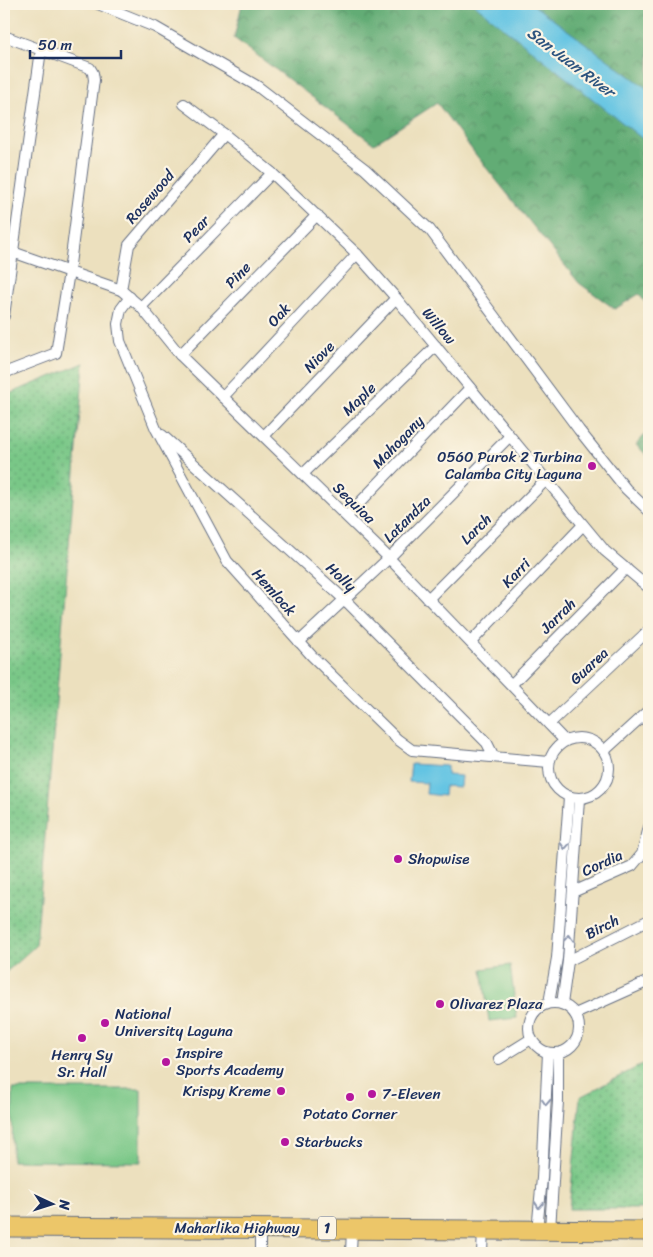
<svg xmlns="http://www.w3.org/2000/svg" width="653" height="1257" viewBox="0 0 653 1257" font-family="Sriracha,sans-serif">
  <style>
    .grass { fill: url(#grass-dots); stroke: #4a7b72 }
    .forest { fill: url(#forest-crowns); stroke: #3e6e69 }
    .garden { fill: #79c787; stroke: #4a7b72 }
    .water { fill: #64c4e3; stroke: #407aa0 }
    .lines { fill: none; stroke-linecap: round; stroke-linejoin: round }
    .street-casing { stroke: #646d80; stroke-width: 12 }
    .highway-casing { stroke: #646d80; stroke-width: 21 }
    .street { stroke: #fff; stroke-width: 10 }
    .highway { stroke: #ecc669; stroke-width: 19 }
    .oneway { stroke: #8d97ae }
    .poi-dot { fill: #b5179e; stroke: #fcf5e5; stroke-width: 2 }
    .labels { text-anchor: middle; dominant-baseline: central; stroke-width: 4.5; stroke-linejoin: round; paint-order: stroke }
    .shield { fill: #fcf5e5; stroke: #5e6a86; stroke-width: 1 }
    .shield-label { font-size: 14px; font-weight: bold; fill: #1b2f5e }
    .street-label { font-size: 15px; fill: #1b2f5e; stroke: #fcf5e5 }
    .poi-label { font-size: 15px; fill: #1b2f5e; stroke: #fcf5e5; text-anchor: start }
    .water-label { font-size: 16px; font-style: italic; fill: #2d547f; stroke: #fcf5e5 }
  </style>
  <defs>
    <pattern id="grass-dots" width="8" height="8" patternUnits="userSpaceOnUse" patternTransform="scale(1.25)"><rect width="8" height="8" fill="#79c787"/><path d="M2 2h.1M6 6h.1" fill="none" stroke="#62a272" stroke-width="1.8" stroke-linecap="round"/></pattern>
    <pattern id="forest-crowns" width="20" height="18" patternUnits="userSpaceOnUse" patternTransform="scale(1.25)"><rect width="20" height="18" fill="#62ac74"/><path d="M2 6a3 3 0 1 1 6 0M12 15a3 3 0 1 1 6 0" fill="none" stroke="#508c62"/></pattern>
  </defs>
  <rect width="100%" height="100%" fill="#fcf5e5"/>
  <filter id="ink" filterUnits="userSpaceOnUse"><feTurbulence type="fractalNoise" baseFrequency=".02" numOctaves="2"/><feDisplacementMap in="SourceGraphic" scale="10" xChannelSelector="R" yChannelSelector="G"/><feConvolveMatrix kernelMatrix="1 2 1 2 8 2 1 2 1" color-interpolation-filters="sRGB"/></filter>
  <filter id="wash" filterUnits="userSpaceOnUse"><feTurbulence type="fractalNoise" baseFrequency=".0096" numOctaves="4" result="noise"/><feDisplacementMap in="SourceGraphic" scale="20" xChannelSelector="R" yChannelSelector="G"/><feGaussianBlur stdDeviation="1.12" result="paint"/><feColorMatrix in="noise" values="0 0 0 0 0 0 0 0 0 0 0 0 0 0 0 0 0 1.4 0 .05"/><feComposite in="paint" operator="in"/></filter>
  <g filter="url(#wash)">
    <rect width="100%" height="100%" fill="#ece0be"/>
    <g class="grass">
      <polygon points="84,363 36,945 4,974 4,396"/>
      <polygon points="649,1061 649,1209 569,1209 580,1097"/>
    </g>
    <g class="forest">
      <polygon points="242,4 649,4 649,308 639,294 615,309 579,283 476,155 437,103 374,144 234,38"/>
      <polygon points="649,430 649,457 636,445"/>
    </g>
    <g class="garden">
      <polygon points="510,965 517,1018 489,1021 482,969"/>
      <polygon points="13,1089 141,1089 141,1162 12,1161"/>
    </g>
    <g class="water">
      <polygon points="474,4 532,4 649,90 649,144"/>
      <polygon points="411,764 447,766 447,775 461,776 460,787 445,786 444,796 426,794 427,783 409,782"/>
    </g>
  </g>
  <g filter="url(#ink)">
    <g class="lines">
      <defs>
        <g id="street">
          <polyline points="98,4 155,27 257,86 365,169 430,230 579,430 626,489 649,511"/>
          <polyline points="4,36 90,68 93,73 94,80 69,272 56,353 4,373"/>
          <polyline points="184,104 224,134 272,173 357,254 396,298 605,551 649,588"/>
          <polyline points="4,249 121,290 141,307 180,355 389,558 565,741"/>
          <polyline points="121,290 129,245 224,134"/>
          <polyline points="130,297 121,309 118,324 120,341 156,429 227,561 312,656 397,739 412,750 549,762"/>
          <polyline points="141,307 272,173"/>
          <polyline points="4,316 41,50"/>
          <polyline points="180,355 317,215"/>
          <polyline points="223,397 357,254"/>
          <polyline points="162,435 345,600 487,743 494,757"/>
          <polyline points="264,436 396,298"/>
          <polyline points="303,474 436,346"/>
          <polyline points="347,516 470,388"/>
          <polyline points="428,599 546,480"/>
          <polyline points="299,642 389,558 509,437"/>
          <polyline points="471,642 583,525"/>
          <polyline points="512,684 626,568"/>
          <polyline points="549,724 649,630"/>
          <circle cx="579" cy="768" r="30"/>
          <polyline points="604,751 649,710"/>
          <polyline points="573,892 632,866 642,854 649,827"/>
          <polyline points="568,961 649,920"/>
          <circle cx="554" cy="1028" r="25"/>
          <polyline points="549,1003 557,958 569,797"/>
          <polyline points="562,1004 568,961 579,799"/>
          <polyline points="575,1014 649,981"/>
          <polyline points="499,1059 531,1039"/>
          <polyline points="550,1230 558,1101 558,1053"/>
          <polyline points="537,1231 542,1178 548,1053"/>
          <polyline points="260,1253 260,1229"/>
          <polyline points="351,1253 352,1228"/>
          <polyline points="482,1253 483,1229"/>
        </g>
        <polyline id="highway" points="4,1227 649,1231"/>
      </defs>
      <use href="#street" class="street-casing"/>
      <use href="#highway" class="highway-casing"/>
      <use href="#street" class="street"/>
      <use href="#highway" class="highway"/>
    </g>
    <defs><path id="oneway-chevron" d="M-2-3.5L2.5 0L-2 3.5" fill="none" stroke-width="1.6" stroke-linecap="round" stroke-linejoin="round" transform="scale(1.25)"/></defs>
    <g class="oneway">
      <use href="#oneway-chevron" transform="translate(565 846) rotate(94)"/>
      <use href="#oneway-chevron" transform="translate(569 938) rotate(-86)"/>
      <use href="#oneway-chevron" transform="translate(546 1102) rotate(93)"/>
      <use href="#oneway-chevron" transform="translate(539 1205) rotate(95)"/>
    </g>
  </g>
  <g class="poi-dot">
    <circle cx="592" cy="466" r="5"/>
    <circle cx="398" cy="859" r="5"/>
    <circle cx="440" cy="1004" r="5"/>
    <circle cx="105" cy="1023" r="5"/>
    <circle cx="82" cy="1038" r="5"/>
    <circle cx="166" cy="1062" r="5"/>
    <circle cx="281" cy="1091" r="5"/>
    <circle cx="372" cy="1094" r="5"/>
    <circle cx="350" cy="1097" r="5"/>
    <circle cx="285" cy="1142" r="5"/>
  </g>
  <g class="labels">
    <rect class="shield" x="318" y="1216.5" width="18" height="23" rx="4"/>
    <g class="shield-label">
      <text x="327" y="1228">1</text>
    </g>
    <g class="street-label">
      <text transform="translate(150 197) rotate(-49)">Rosewood</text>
      <text transform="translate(196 229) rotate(-46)">Pear</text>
      <text transform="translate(238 275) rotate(-46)">Pine</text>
      <text transform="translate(279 315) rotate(-47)">Oak</text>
      <text transform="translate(439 326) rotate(50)">Willow</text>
      <text transform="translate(319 357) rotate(-46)">Niove</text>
      <text transform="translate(359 399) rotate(-44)">Maple</text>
      <text transform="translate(398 442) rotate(-46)">Mahogany</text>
      <text transform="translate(354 503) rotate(44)">Sequioa</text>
      <text transform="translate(407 519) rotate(-45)">Latandza</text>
      <text transform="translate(476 529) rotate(-45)">Larch</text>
      <text transform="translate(516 573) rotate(-46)">Karri</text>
      <text transform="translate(341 577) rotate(43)">Holly</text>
      <text transform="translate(274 592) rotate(48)">Hemlock</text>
      <text transform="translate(558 616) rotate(-45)">Jarrah</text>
      <text transform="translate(589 666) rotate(-43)">Guarea</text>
      <text transform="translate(602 863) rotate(-25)">Cordia</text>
      <text transform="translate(602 927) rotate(-27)">Birch</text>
      <text x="237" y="1228">Maharlika Highway</text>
    </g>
    <g class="poi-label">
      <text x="582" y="457" text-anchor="end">0560 Purok 2 Turbina<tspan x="582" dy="17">Calamba City Laguna</tspan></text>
      <text x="408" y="859">Shopwise</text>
      <text x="450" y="1004">Olivarez Plaza</text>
      <text x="115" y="1014">National<tspan x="115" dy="17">University Laguna</tspan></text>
      <text x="176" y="1053">Inspire<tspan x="176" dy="17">Sports Academy</tspan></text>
      <text x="82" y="1055" text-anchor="middle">Henry Sy<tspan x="82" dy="17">Sr. Hall</tspan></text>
      <text x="271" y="1091" text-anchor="end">Krispy Kreme</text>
      <text x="382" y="1094">7-Eleven</text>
      <text x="350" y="1114" text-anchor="middle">Potato Corner</text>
      <text x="295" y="1142">Starbucks</text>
    </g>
    <g class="water-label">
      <text transform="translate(571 62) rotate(37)">San Juan River</text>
    </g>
  </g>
  <rect width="653" height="1257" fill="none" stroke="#fcf5e5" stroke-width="20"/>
  <g transform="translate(52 1204) rotate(94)" stroke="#fcf5e5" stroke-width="4" paint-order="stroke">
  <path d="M0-4L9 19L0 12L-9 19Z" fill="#1b2f5e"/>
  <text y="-8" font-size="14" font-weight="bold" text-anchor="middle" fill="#1b2f5e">N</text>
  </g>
  <path d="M30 50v8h91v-8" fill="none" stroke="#1b2f5e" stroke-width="2.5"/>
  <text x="38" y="50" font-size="15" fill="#1b2f5e" stroke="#fcf5e5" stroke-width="4" paint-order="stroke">50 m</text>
</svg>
